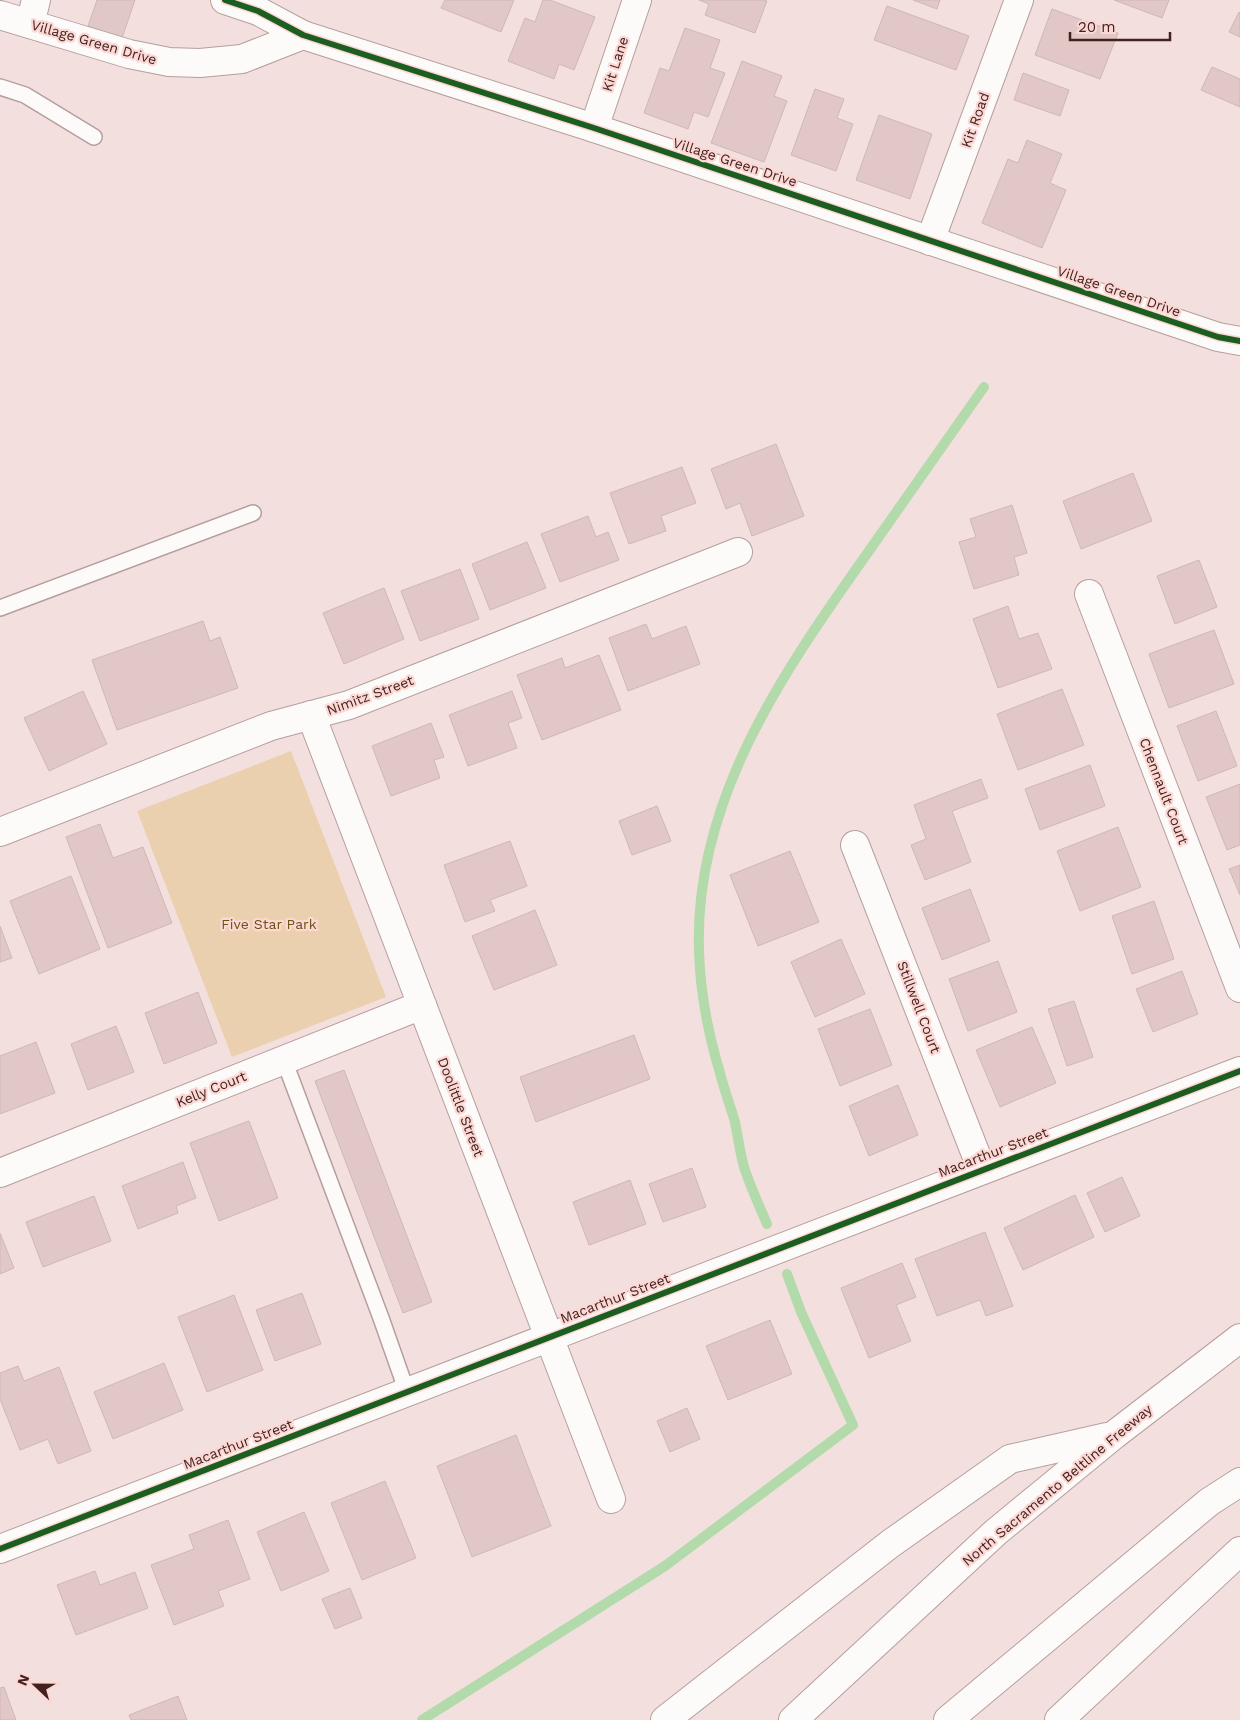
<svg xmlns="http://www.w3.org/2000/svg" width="1240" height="1720" viewBox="0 0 1240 1720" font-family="'Work Sans',sans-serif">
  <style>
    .green { fill: #ead0ae }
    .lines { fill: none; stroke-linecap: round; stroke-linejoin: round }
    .stream { stroke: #b2daaa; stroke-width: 10 }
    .building { fill: #e1c8c7; stroke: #cfb7b6 }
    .service-casing { stroke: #b59f9d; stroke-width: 18 }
    .minor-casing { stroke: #b59f9d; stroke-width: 30 }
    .motorway-casing { stroke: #b59f9d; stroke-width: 30 }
    .service { stroke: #fdfafa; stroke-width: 15 }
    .minor { stroke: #fdfafa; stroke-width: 28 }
    .motorway { stroke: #fdfafa; stroke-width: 28 }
    .cycleway-casing { stroke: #fcd8d5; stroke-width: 9 }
    .cycleway { stroke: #1b5e20; stroke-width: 6 }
    .labels { text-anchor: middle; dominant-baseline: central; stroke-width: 4.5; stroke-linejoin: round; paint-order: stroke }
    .street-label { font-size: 14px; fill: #42211f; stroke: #fcd8d5 }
    .park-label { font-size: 14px; fill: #6e5210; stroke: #fcd8d5 }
  </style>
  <rect width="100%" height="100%" fill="#f3e0de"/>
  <polygon class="green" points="291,751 386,997 232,1057 137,811"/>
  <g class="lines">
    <g class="stream">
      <path d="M767,1224C759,1205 750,1186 744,1167C740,1153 738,1137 735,1122C730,1105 724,1089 720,1073C708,1033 700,991 699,950C694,801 782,674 864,558C904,501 944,444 984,387"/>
      <polyline points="422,1720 665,1566 853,1425 801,1312 787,1274"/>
    </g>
  </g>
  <g class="building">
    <polygon points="97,0 135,0 122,38 88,26"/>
    <polygon points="445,0 514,0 501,32 441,8"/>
    <polygon points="543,0 550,0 595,17 574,70 559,64 554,79 508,61 525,18 535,22"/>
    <polygon points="699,0 764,0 767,1 755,33 705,15 709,4"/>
    <polygon points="913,0 940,0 937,9"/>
    <polygon points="1114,0 1169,0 1162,18"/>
    <polygon points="887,6 969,36 956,70 874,40"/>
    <polygon points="1052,9 1118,33 1100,79 1035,55"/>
    <polygon points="1239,12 1240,13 1240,37 1229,32"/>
    <polygon points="685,28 720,40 710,68 725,73 708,117 694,112 688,129 644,113 660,68 669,71"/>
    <polygon points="742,61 782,76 774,96 787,101 764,162 711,143"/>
    <polygon points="1212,67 1240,79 1240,107 1201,90"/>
    <polygon points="1023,73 1069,90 1060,116 1014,100"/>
    <polygon points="815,89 844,99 837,118 853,124 836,171 791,155"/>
    <polygon points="879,115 932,134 910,199 856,180"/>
    <polygon points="1027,140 1062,154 1050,183 1066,190 1042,248 982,223 1008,159 1018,163"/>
    <polygon points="776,444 804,516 752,536 740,503 726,509 711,469"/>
    <polygon points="682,467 696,503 661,516 666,531 629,544 610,493"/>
    <polygon points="1133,473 1152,521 1081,549 1063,501"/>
    <polygon points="1012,505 1027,553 1014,557 1019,575 974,589 959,542 976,537 970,519"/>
    <polygon points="588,516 596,537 608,532 619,560 560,582 541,534"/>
    <polygon points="527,542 546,588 490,610 472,564"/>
    <polygon points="1199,560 1217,607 1175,624 1157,576"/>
    <polygon points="460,569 479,619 420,641 401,591"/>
    <polygon points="384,588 404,639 344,664 323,613"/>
    <polygon points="1008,606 1019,639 1038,633 1052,669 998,688 973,619"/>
    <polygon points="203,621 210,641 220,637 238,688 117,730 92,660"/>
    <polygon points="646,624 652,639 686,626 700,664 628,691 609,638"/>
    <polygon points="1214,630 1234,684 1169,708 1149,654"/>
    <polygon points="599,655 621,710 542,740 517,675 562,658 565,668"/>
    <polygon points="1062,689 1084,745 1018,770 997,714"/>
    <polygon points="83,691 107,744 49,771 24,718"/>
    <polygon points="512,691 522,718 508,723 517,748 468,766 449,715"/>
    <polygon points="1216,711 1237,766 1198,781 1177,726"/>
    <polygon points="431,723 444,757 434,760 440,778 391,796 372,746"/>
    <polygon points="1090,765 1105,806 1040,830 1025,789"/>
    <polygon points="981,779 988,798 952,811 971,862 925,880 911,845 926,839 914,805"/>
    <polygon points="1240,784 1240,845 1227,850 1206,797"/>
    <polygon points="657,806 671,841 632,855 619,821"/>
    <polygon points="100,824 113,858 143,847 172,923 108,948 66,837"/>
    <polygon points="1118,827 1141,887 1080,911 1057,851"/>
    <polygon points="510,841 527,886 490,900 495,911 465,922 444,865"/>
    <polygon points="790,851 819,922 758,946 730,875"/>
    <polygon points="1240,865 1240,895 1229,869"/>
    <polygon points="71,876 100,949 39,974 10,901"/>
    <polygon points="970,889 990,941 942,960 922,908"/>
    <polygon points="1154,901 1174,959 1132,974 1112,916"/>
    <polygon points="535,910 557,965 494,990 472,936"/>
    <polygon points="0,926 12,958 0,962"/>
    <polygon points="841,939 865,994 815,1017 791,962"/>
    <polygon points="998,961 1017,1012 968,1031 949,979"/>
    <polygon points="1182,971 1198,1014 1153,1032 1136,989"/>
    <polygon points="198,992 217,1043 164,1064 145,1013"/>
    <polygon points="1074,1001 1093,1057 1067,1066 1048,1009"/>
    <polygon points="870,1009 892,1065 840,1086 818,1029"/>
    <polygon points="116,1026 134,1072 88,1090 71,1044"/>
    <polygon points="1032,1027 1056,1083 1000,1107 976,1050"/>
    <polygon points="634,1035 650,1079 536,1122 520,1077"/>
    <polygon points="36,1042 55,1093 0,1114 0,1056"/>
    <polygon points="344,1070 432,1302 403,1313 315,1081"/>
    <polygon points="898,1085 918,1135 869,1156 849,1106"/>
    <polygon points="249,1121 278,1198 219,1221 190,1143"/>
    <polygon points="183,1162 196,1198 176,1206 178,1213 138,1229 122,1186"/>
    <polygon points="692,1168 706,1207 663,1222 649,1184"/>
    <polygon points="1122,1177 1140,1216 1105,1232 1087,1193"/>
    <polygon points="630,1180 646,1224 589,1245 573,1202"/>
    <polygon points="1075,1195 1094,1237 1023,1270 1004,1228"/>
    <polygon points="94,1196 111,1241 43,1267 26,1222"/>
    <polygon points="985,1232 1013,1306 986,1316 980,1300 937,1316 915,1259"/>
    <polygon points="0,1233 14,1268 0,1274"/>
    <polygon points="902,1263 916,1297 896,1305 911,1341 869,1358 841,1288"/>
    <polygon points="302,1293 321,1344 275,1361 256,1310"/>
    <polygon points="234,1295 263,1370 207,1392 178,1317"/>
    <polygon points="770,1320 792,1374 728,1400 706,1346"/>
    <polygon points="164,1363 183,1410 113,1439 94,1392"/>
    <polygon points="18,1366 24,1381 59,1367 91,1451 58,1464 48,1439 20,1450 0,1399 0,1373"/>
    <polygon points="687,1408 700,1439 670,1452 657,1421"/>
    <polygon points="516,1435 551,1526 472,1557 437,1466"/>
    <polygon points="385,1481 416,1558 362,1580 331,1503"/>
    <polygon points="304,1512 329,1571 281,1591 257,1532"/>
    <polygon points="228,1520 250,1579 218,1591 224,1606 174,1625 151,1565 194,1549 189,1535"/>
    <polygon points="95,1571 100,1585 135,1572 148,1608 76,1635 57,1585"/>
    <polygon points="350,1588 362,1618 335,1629 322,1599"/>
    <polygon points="4,1687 16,1720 0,1720 0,1688"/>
    <polygon points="178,1696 187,1720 131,1720 129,1715"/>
  </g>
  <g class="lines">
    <defs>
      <g id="service">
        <polyline points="0,87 25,95 94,137"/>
        <polyline points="0,608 253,513"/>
        <polyline points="284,1060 381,1318 407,1392"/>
      </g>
      <g id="minor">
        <polyline points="225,0 258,11 303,35 594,128 1218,337 1240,341"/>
        <polyline points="0,15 129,54 169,62 200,63 242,59 303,35"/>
        <polyline points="30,24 36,0"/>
        <polyline points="594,128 637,0"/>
        <polyline points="930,241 1019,0"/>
        <polyline points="1089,594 1240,988"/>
        <polyline points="311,715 611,1499"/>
        <polyline points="0,832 271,726 349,705 738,552"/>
        <polyline points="855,845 982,1170"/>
        <polyline points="0,1173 422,1005"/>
        <polyline points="0,1549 1240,1071"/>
      </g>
      <g id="motorway">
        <polyline points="665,1720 890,1544 1010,1459 1107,1437"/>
        <polyline points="793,1720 996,1532 1114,1435 1240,1338"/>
        <polyline points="948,1720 1209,1502 1240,1482"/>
        <polyline points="1059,1720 1240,1551"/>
      </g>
    </defs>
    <use href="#service" class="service-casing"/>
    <use href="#minor" class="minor-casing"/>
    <use href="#motorway" class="motorway-casing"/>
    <use href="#service" class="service"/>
    <use href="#minor" class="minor"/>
    <use href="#motorway" class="motorway"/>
    <defs>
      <g id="cycleway">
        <polyline points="225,0 258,11 303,35 594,128 1218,337 1240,341"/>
        <polyline points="0,1549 1240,1071"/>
      </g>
    </defs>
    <use href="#cycleway" class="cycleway-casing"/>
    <use href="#cycleway" class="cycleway"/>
  </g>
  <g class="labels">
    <g class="street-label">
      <text transform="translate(94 42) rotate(16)">Village Green Drive</text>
      <text transform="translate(615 64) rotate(-72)">Kit Lane</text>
      <text transform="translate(975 120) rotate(-70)">Kit Road</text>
      <text transform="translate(735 162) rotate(18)">Village Green Drive</text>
      <text transform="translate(1119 291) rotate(19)">Village Green Drive</text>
      <text transform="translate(370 695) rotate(-20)">Nimitz Street</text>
      <text transform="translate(1164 791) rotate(69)">Chennault Court</text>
      <text transform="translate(919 1007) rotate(69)">Stillwell Court</text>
      <text transform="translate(211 1089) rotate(-22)">Kelly Court</text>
      <text transform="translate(461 1107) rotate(69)">Doolittle Street</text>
      <text transform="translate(993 1152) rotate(-21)">Macarthur Street</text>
      <text transform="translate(615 1298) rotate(-21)">Macarthur Street</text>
      <text transform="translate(238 1444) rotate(-21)">Macarthur Street</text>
      <text transform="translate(1057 1485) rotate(-40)">North Sacramento Beltline Freeway</text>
    </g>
    <g class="park-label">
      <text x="269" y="924">Five Star Park</text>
    </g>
  </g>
  <g transform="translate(35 1685) rotate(292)" stroke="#fcd8d5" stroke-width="4" paint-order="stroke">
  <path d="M0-4L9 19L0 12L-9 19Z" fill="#42211f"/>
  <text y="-8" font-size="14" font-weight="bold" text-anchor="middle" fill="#42211f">N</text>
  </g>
  <path d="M1070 32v8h100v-8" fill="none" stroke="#42211f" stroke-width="2.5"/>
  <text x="1078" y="32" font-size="15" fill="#42211f" stroke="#fcd8d5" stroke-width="4" paint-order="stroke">20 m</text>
</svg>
